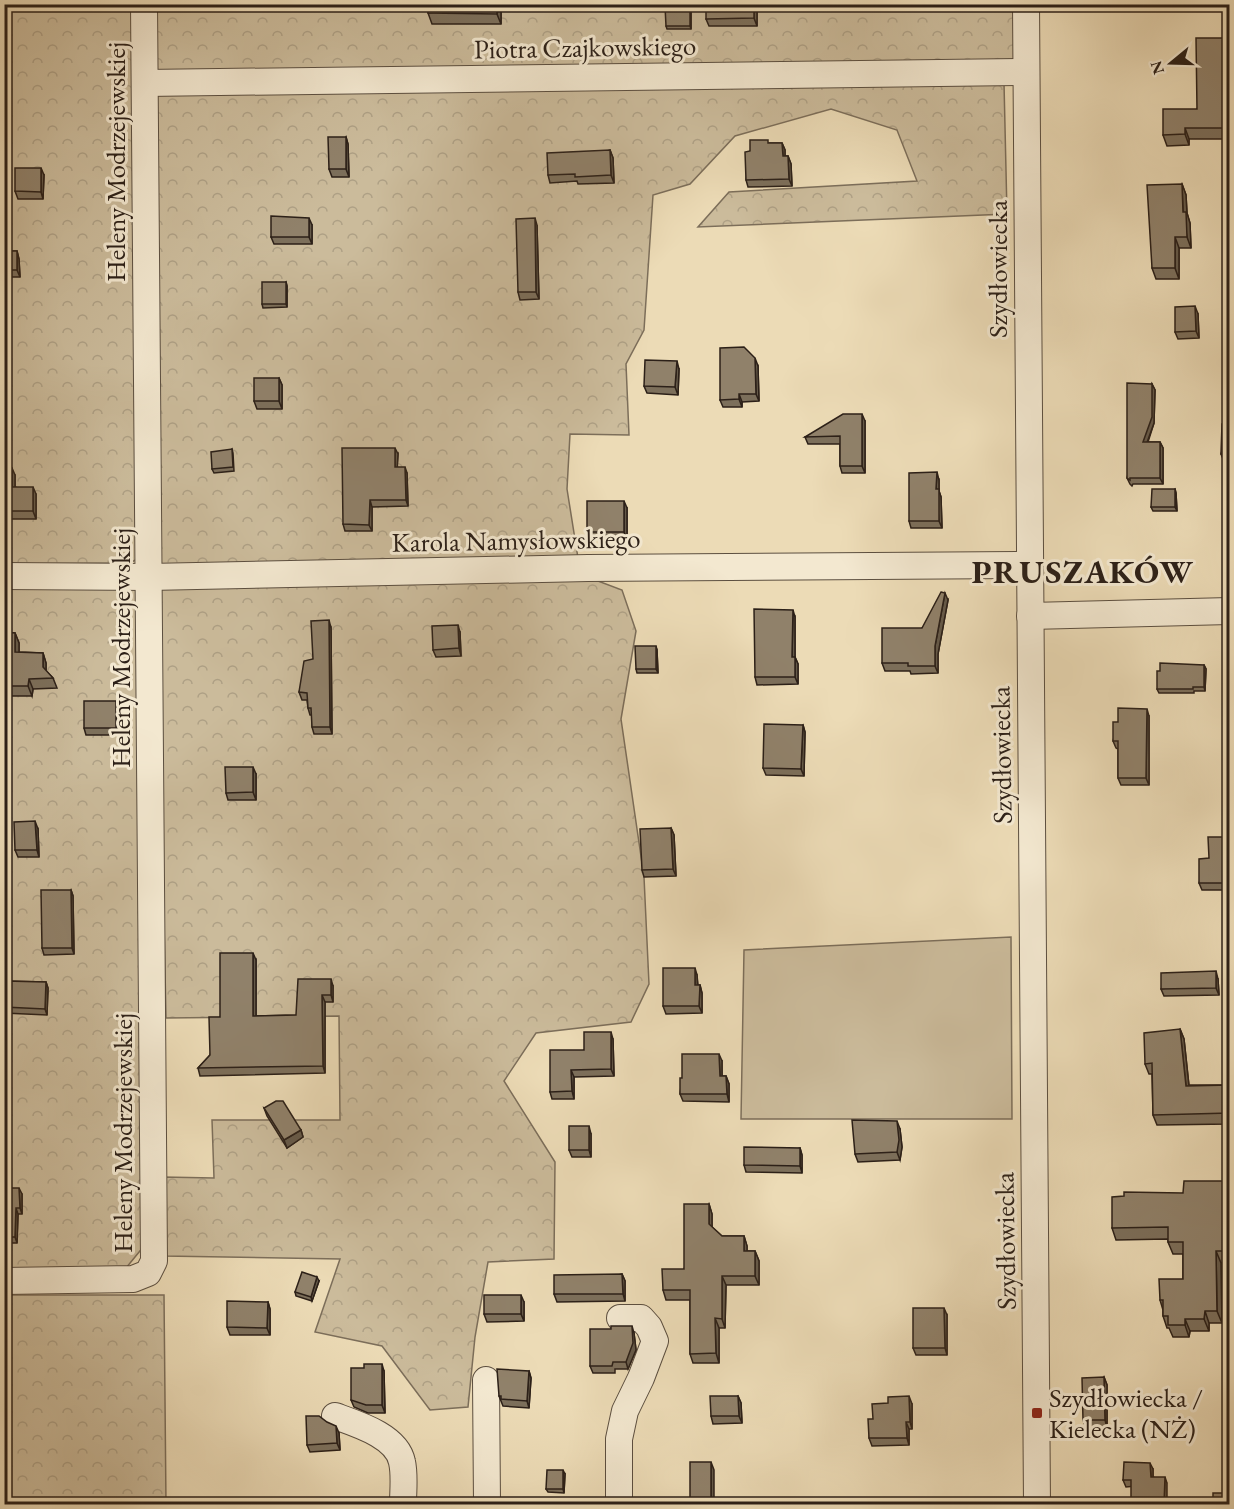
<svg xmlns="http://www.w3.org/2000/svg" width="1234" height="1509" viewBox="0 0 1234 1509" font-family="'EB Garamond',serif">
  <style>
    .grass { fill: #cbbb9b; stroke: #7c6e5a; stroke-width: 1.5 }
    .forest { fill: url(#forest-crowns); stroke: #7c6e5a; stroke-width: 1.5 }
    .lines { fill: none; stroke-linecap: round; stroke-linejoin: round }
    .minor-casing { stroke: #5c4f40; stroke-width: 28 }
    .minor { stroke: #f3e8d0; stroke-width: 26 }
    .wall { fill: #7c6f5b; stroke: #2c2018; stroke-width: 1.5 }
    .shaded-wall { fill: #655a4a; stroke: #2c2018; stroke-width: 1.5 }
    .building { fill: #90816a; stroke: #2c2018; stroke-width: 1.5 }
    .poi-dot { fill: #8f2418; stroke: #f3e8d0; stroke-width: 2 }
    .labels { text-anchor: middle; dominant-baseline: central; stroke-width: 6; stroke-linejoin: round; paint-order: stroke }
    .street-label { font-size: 27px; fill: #2c2018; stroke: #f3e8d0 }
    .poi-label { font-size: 27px; fill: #2c2018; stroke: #f3e8d0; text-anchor: start }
    .district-label { font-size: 33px; font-weight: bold; letter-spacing: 1.5px; fill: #2c2018; stroke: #f3e8d0 }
  </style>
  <defs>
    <pattern id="forest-crowns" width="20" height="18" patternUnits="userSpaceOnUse" patternTransform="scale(1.5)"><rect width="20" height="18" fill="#cbbb9b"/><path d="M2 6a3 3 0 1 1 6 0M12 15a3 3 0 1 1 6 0" fill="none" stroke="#aea085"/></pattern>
  </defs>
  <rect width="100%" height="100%" fill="#ecdbb6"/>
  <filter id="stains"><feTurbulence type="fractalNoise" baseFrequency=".00333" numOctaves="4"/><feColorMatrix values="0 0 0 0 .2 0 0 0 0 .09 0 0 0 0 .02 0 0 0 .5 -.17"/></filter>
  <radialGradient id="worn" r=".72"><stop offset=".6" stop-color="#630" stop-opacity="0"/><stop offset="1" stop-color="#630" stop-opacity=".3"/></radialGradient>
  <polygon class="grass" points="1011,937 1012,1119 741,1119 744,950"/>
  <g class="forest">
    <polygon points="4,5 1030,5 1031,67 152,73 141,557 130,563 5,564"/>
    <polygon points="1004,83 1007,214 698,227 729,192 917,181 897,130 831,109 735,136 690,184 653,195 644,330 626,364 629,435 570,434 567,489 578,558 158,568 153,92"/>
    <polygon points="582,575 622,590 636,631 621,719 644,877 649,984 631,1022 536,1033 504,1081 555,1162 554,1259 488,1262 475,1337 468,1407 430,1410 382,1346 315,1332 340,1259 164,1256 163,1177 214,1178 212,1120 340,1120 339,1016 166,1018 157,584"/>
    <polygon points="4,584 137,585 144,1246 126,1268 5,1272"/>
    <polygon points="5,1295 164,1295 166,1504 19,1504 5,1498"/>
  </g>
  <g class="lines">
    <defs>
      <g id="minor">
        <polyline points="1026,4 1037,1504"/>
        <polyline points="145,83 1026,72"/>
        <polyline points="4,576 149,577 588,568 1029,565"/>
        <polyline points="1030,616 1230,611"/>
        <polyline points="4,1281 133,1279 148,1273 154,1261 144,4"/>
        <polyline points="486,1380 487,1504"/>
        <path d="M335,1416C357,1424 397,1436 402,1462C405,1475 403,1491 403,1504"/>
        <polyline points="619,1504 619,1439 625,1411 641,1378 655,1341 649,1327 641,1318 620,1318"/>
      </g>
    </defs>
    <use href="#minor" class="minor-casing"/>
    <use href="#minor" class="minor"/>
  </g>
  <g class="wall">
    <polygon points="501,4 501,24 432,24 428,13"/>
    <polygon points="757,4 757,26 709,26 706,19"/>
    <polygon points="910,4 936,4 936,6 911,6"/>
    <polygon points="691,10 691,29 667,29 666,26"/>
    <polygon points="1228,38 1230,43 1230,139 1189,139 1189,145 1167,146 1163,135 1197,109"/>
    <polygon points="346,137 348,144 349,177 332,177 329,169"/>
    <polygon points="769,143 782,143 785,150 785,156 788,156 791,164 792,186 748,187 746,180 750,151"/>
    <polygon points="610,150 613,158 614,183 578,184 577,181 550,183 548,175"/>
    <polygon points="44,175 43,199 18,199 15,191"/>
    <polygon points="1182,184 1186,195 1187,213 1190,223 1191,248 1179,248 1179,279 1156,279 1152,268"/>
    <polygon points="312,225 312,244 274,244 271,237"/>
    <polygon points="537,225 539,299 520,300 518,292"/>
    <polygon points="4,251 17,251 19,259 20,277 4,277"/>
    <polygon points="286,282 287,286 287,307 263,308 262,304"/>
    <polygon points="1198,314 1199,338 1178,339 1175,332"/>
    <polygon points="758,366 759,401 742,402 742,407 723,407 720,400"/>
    <polygon points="679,369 678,395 647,393 644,386"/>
    <polygon points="279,378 282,385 282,409 257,409 254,401"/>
    <polygon points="1152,384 1155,390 1154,423 1148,442 1160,442 1163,448 1163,484 1133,484 1132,486 1130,484 1127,478"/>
    <polygon points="865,421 865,473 842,473 840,466 840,444 808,444 805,437"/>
    <polygon points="1230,424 1230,464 1225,464 1221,454"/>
    <polygon points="232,449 233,453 234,471 214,473 212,469"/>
    <polygon points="398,454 397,467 407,473 408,506 372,507 372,531 345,531 343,524"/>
    <polygon points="4,468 15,475 15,487 36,494 36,519 5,519 4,534"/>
    <polygon points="939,480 939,491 941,497 942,528 911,528 909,521"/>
    <polygon points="1175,489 1176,493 1177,511 1153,511 1151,507"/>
    <polygon points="627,508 627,539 590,539 587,532"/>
    <polygon points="948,600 938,654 938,673 911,674 910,671 885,671 882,663 922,628"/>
    <polygon points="795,617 795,657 798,664 798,684 757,685 755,677"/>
    <polygon points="331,628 332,734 314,734 312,727 312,715 310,715 308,708 307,700 302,700 299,692 313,659"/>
    <polygon points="4,632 15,633 19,643 19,652 43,653 46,663 46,671 53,678 57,688 33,689 32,696 11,696 8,688 4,688"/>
    <polygon points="460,632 461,656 436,657 433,650"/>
    <polygon points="657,650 658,673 637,673 636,669"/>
    <polygon points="1204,665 1206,669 1205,691 1194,691 1194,693 1159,693 1157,689"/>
    <polygon points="119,709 119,735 86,735 84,728"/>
    <polygon points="1149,716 1149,785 1121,785 1118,778 1118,749 1116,748 1113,741 1118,722"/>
    <polygon points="803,725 805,732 804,776 766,775 763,768"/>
    <polygon points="256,774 256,800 228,800 226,793"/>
    <polygon points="671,828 674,835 676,876 644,877 642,870"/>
    <polygon points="38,829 39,857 18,857 15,850"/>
    <polygon points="1230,837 1230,890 1202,890 1199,883 1209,858"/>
    <polygon points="71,890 73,896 74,954 44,955 42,948"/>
    <polygon points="256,960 256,1016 296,1015 333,986 333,1002 325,1002 325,1073 200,1076 198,1068 210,1055 220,1017"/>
    <polygon points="697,975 698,985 700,985 702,993 702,1013 666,1014 663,1006"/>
    <polygon points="1218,979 1219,995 1164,996 1161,989"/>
    <polygon points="4,981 46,982 48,988 47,1015 4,1013"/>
    <polygon points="1180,1029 1184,1039 1189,1085 1230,1085 1230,1124 1157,1125 1153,1115 1152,1074 1149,1074 1145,1064"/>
    <polygon points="613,1039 614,1076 574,1077 574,1099 552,1099 550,1092 584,1050"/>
    <polygon points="722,1061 722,1076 726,1076 729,1084 729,1102 683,1101 680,1094 682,1078"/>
    <polygon points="264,1108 301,1130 303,1137 287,1148 267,1116"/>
    <polygon points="900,1129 902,1147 900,1160 858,1162 855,1154"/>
    <polygon points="591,1134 591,1157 572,1157 569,1150"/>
    <polygon points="800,1148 802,1155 802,1173 746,1172 744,1165"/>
    <polygon points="1230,1181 1230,1263 1221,1263 1222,1323 1209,1323 1209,1331 1190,1331 1189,1337 1173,1337 1169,1328 1167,1328 1163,1316 1163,1310 1160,1300 1183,1279 1183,1254 1173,1254 1168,1242 1168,1239 1116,1240 1112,1228 1183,1193"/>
    <polygon points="4,1188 22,1194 22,1214 18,1214 17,1243 4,1243"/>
    <polygon points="709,1204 712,1214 712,1227 722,1236 744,1236 747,1246 747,1251 755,1251 759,1261 759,1285 726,1285 725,1328 719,1328 719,1363 693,1363 690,1354 690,1300 666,1300 663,1290 684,1269"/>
    <polygon points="622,1274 625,1281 625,1301 557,1302 554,1294"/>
    <polygon points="319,1281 312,1301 296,1296 295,1292"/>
    <polygon points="268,1302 270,1309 270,1335 230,1335 227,1327"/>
    <polygon points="524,1302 524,1321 487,1322 484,1314"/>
    <polygon points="947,1315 947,1355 916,1355 913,1348"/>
    <polygon points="634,1333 636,1350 628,1369 615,1369 615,1373 593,1373 590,1366"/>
    <polygon points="384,1371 385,1413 368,1413 354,1407 351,1400"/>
    <polygon points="529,1371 531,1378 529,1408 503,1406 499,1396"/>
    <polygon points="1104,1377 1107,1385 1107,1428 1086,1428 1083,1420"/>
    <polygon points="738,1396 741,1403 742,1423 713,1424 711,1416"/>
    <polygon points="912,1404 912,1429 909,1429 909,1445 872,1446 869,1438 873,1419"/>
    <polygon points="339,1433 340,1450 310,1452 307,1445"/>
    <polygon points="1153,1469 1153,1477 1167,1483 1126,1487 1123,1480"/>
    <polygon points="565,1474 564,1493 548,1492 546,1489"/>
  </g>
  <g class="shaded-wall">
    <polygon points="497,4 501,4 501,24 497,14"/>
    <polygon points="754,4 757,4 757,26 754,18"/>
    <polygon points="690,6 691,10 691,29 690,26"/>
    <polygon points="1228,38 1230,43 1230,109 1228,106"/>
    <polygon points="1185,128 1189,139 1189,145 1185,134"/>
    <polygon points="346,137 348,144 349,177 346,169"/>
    <polygon points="782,143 785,150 785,164 783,156"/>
    <polygon points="610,150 613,158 614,183 611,175"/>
    <polygon points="788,156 791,164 792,186 789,179"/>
    <polygon points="41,168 44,175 43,199 41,192"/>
    <polygon points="1182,184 1186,195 1187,213 1190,223 1191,248 1187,237 1183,212"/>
    <polygon points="309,218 312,225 312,244 309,237"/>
    <polygon points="535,218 537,225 539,299 536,292"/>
    <polygon points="1175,237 1179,248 1179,279 1175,268"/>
    <polygon points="17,251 19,259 20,277 17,270"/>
    <polygon points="286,282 287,286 287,307 286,304"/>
    <polygon points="1195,306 1198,314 1199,338 1196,331"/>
    <polygon points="5,356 7,364 7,395 4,387"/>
    <polygon points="755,358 758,366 759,401 756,394"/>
    <polygon points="677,361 679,369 678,395 675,387"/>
    <polygon points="279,378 282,385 282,409 279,401"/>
    <polygon points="1152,384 1155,390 1154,423 1145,448 1143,442"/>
    <polygon points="739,394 742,402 742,407 739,399"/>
    <polygon points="862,414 865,421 865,473 862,466"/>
    <polygon points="1160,442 1163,448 1163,484 1160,478"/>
    <polygon points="395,448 398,454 397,473 395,467"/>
    <polygon points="405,467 407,473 408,506 406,500"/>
    <polygon points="12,468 15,475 15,494 12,487"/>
    <polygon points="937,472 939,480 939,491 941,497 942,528 939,521 936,489"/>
    <polygon points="33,487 36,494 36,519 33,511"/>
    <polygon points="1175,489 1176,493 1177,511 1175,507"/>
    <polygon points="370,500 372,507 372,531 369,525"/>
    <polygon points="624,501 627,508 627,539 624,532"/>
    <polygon points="945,593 948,600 938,654 938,673 935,666 935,646"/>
    <polygon points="793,610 795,617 795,664 792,657"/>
    <polygon points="329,620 331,628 332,734 330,727"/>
    <polygon points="458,625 460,632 461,656 459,648"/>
    <polygon points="15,633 19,643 19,662 15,652"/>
    <polygon points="656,646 657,650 658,673 656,669"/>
    <polygon points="43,653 46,663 46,677 43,667"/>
    <polygon points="795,657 798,664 798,684 795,677"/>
    <polygon points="1204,665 1206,669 1205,691 1204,687"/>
    <polygon points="29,679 33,689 32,696 28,686"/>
    <polygon points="116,701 119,709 119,735 116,728"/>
    <polygon points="1147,709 1149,716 1149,785 1146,778"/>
    <polygon points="803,725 805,732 804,776 801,769"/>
    <polygon points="253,767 256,774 256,800 253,792"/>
    <polygon points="35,821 38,829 39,857 37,850"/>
    <polygon points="671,828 674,835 676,876 673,869"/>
    <polygon points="71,890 73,896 74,954 72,948"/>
    <polygon points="253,953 256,960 256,1023 253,1016"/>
    <polygon points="695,968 697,975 698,993 695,985"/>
    <polygon points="1216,971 1218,979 1219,995 1216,988"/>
    <polygon points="331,979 333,986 333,1002 331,995"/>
    <polygon points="46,982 48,988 47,1015 45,1009"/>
    <polygon points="700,985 702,993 702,1013 699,1006"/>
    <polygon points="322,995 325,1002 325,1073 323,1066"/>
    <polygon points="1180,1029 1184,1039 1190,1096 1186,1086"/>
    <polygon points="611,1032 613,1039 614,1076 611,1069"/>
    <polygon points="719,1054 722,1061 722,1084 720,1076"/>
    <polygon points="571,1070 574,1077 574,1099 572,1091"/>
    <polygon points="726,1076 729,1084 729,1102 727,1094"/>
    <polygon points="897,1121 900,1129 902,1147 900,1160 897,1152"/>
    <polygon points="589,1126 591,1134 591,1157 589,1150"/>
    <polygon points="301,1130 303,1137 287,1148 284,1140"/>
    <polygon points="800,1148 802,1155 802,1173 800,1166"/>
    <polygon points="19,1188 22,1194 22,1214 20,1208"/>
    <polygon points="709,1204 712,1214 712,1234 709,1224"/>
    <polygon points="16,1208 18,1214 17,1243 15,1237"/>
    <polygon points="744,1236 747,1246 747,1260 744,1251"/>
    <polygon points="755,1251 759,1261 759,1285 755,1276"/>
    <polygon points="1216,1251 1221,1263 1222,1323 1217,1311"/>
    <polygon points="622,1274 625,1281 625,1301 623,1294"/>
    <polygon points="722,1276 726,1285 725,1328 722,1319"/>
    <polygon points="317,1277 319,1281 312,1301 311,1297"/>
    <polygon points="521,1295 524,1302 524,1321 521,1314"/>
    <polygon points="268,1302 270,1309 270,1335 267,1328"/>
    <polygon points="944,1308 947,1315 947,1355 945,1348"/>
    <polygon points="1205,1311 1209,1323 1209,1331 1204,1319"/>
    <polygon points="715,1318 719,1328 719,1363 716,1353"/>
    <polygon points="1185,1319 1190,1331 1189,1337 1185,1325"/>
    <polygon points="632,1326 634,1333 636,1350 628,1369 626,1362"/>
    <polygon points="382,1364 384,1371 385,1413 382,1405"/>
    <polygon points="529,1371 531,1378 529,1408 527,1401"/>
    <polygon points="1104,1377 1107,1385 1107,1428 1105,1420"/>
    <polygon points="738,1396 741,1403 742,1423 739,1416"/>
    <polygon points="909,1396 912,1404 912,1429 910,1422"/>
    <polygon points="906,1422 909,1429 909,1445 907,1438"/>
    <polygon points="336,1426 339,1433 340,1450 337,1443"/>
    <polygon points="711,1462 714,1470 714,1504 711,1504"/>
    <polygon points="1150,1463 1153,1469 1153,1483 1151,1477"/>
    <polygon points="563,1470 565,1474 564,1493 563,1489"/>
    <polygon points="1165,1477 1167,1483 1167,1504 1164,1504"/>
  </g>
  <g class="building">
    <polygon points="428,4 497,4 497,14 428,13"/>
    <polygon points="706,4 754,4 754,18 706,19"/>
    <polygon points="665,6 690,6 690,26 666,26"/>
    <polygon points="1196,38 1228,38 1228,106 1230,106 1230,128 1185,128 1185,134 1163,135 1163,109 1197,109"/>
    <polygon points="328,137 346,137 346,169 329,169"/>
    <polygon points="750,140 768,140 768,143 782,143 783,156 788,156 789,179 746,180 745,152 750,151"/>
    <polygon points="610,150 611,175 575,177 575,174 548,175 547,153"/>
    <polygon points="15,168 41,168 41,192 15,191"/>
    <polygon points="1182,184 1183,212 1186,212 1187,237 1175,237 1175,268 1152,268 1147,185"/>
    <polygon points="271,216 309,218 309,237 271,237"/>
    <polygon points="535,218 536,292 518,292 516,219"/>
    <rect x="4" y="251" width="13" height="19"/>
    <rect x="262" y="282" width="24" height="22"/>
    <polygon points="1195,306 1196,331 1175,332 1175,307"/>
    <polygon points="744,347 755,358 756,394 739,394 739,399 720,400 720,348"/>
    <polygon points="645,360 677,361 675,387 644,386"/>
    <rect x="254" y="378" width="25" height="23"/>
    <polygon points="1127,383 1152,384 1152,417 1143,442 1160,442 1160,478 1130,478 1130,480 1127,478"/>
    <polygon points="843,414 862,414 862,466 840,466 840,436 805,437"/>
    <polygon points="1222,424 1230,424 1230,454 1221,454"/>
    <polygon points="342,448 395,448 395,467 405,467 406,500 370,500 369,525 343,524"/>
    <polygon points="232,449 233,467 212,469 211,452"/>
    <polygon points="4,468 12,468 12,487 33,487 33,511 4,511"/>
    <polygon points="937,472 936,489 939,489 939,521 909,521 909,473"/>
    <polygon points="1152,489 1175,489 1175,507 1151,507"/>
    <rect x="587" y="501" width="37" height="31"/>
    <polygon points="941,592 945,593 935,646 935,666 908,666 908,663 882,663 882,628 922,628"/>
    <polygon points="754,609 793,610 792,657 795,657 795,677 755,677"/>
    <polygon points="329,620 330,727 312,727 311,708 308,708 307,693 299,692 304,661 313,659 311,621"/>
    <polygon points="458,625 459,648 433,650 432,626"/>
    <polygon points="4,632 15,633 15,652 43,653 43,667 53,678 29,679 28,686 7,686 7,678 4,678"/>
    <polygon points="635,646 656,646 656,669 636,669"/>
    <polygon points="1160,663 1204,665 1204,687 1193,687 1193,689 1157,689 1157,671 1160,671"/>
    <polygon points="1228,689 1230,689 1230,725"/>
    <rect x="84" y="701" width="32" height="27"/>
    <polygon points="1118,708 1147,709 1146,778 1118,778 1118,741 1113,741 1113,722 1118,722"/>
    <polygon points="764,724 803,725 801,769 763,768"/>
    <polygon points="225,767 253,767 253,792 226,793"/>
    <polygon points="35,821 37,850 15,850 14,822"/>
    <polygon points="671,828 673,869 642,870 640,829"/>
    <polygon points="1208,837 1230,837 1230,883 1199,883 1199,859 1209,858"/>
    <polygon points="41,890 71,890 72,948 42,948"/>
    <polygon points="220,953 253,953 253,1016 296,1015 298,979 331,979 331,995 322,995 323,1066 198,1068 210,1055 209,1017 220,1017"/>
    <polygon points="663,968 695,968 695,985 700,985 699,1006 663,1006"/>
    <polygon points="1216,971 1216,988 1161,989 1161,973"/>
    <polygon points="4,981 46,982 45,1009 4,1007"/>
    <polygon points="1180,1029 1186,1086 1230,1085 1230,1113 1153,1115 1152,1063 1145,1064 1144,1033"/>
    <polygon points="584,1032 611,1032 611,1069 571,1070 572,1091 550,1092 550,1050 584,1050"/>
    <polygon points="682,1054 719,1054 720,1076 726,1076 727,1094 680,1094 680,1078 682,1078"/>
    <polygon points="276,1101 283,1101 301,1130 284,1140 264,1108"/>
    <polygon points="852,1120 897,1121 899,1140 897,1152 855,1154"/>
    <rect x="569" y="1126" width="20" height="24"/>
    <polygon points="744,1147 800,1148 800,1166 744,1165"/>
    <polygon points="1184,1181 1230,1181 1230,1251 1216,1251 1217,1311 1205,1311 1204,1319 1185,1319 1185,1325 1168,1325 1168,1316 1163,1316 1163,1300 1160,1300 1159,1279 1183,1279 1183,1242 1168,1242 1168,1227 1112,1228 1112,1197 1124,1196 1124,1192 1183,1193"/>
    <polygon points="4,1188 19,1188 20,1208 16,1208 15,1237 4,1237"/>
    <polygon points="684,1204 709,1204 709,1224 722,1236 744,1236 744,1251 755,1251 755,1276 722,1276 722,1319 715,1318 716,1353 690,1354 690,1290 663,1290 662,1269 684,1269"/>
    <polygon points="302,1272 317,1277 311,1297 295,1292"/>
    <polygon points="622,1274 623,1294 554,1294 554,1275"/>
    <rect x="484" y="1295" width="37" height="19"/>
    <polygon points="227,1301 268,1302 267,1328 227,1327"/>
    <polygon points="913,1308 944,1308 945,1348 913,1348"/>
    <polygon points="611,1326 632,1326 633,1343 626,1362 613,1362 612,1366 590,1366 590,1329 611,1329"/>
    <polygon points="364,1364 382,1364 382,1405 366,1405 351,1400 351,1368 364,1368"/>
    <polygon points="497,1369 529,1371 527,1401 501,1399 501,1396 499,1396"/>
    <polygon points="1104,1377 1105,1420 1083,1420 1082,1378"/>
    <polygon points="710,1396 738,1396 739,1416 711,1416"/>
    <polygon points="909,1396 910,1422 906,1422 907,1438 869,1438 868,1419 873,1419 872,1404 888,1403 888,1397"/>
    <polygon points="306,1416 319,1416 327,1422 336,1426 337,1443 307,1445"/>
    <rect x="690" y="1462" width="21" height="42"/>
    <polygon points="1124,1462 1150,1463 1151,1477 1165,1477 1164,1504 1131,1504 1131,1480 1123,1480"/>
    <polygon points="547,1470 563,1470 563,1489 546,1489"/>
    <rect x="1213" y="1493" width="16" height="11"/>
  </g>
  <rect class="poi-dot" x="1031" y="1407" width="12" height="12" rx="3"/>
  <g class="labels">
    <g class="street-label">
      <text transform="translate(585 47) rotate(-1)">Piotra Czajkowskiego</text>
      <text transform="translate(115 162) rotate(-90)">Heleny Modrzejewskiej</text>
      <text transform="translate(997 269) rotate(-90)">Szydłowiecka</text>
      <text transform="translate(516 540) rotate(-1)">Karola Namysłowskiego</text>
      <text transform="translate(120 648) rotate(-90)">Heleny Modrzejewskiej</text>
      <text transform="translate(1001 755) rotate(-91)">Szydłowiecka</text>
      <text transform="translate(122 1133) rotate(-90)">Heleny Modrzejewskiej</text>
      <text transform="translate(1005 1241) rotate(-91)">Szydłowiecka</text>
    </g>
    <g class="poi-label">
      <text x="1049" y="1397">Szydłowiecka /<tspan x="1049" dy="31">Kielecka (NŻ)</tspan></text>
    </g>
    <g class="district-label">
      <text x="1083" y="571">PRUSZAKÓW</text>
    </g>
  </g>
  <rect width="1234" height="1509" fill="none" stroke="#ecdbb6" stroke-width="24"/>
  <rect x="6" y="6" width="1222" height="1497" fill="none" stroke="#2c2018" stroke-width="3"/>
  <rect x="12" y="12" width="1210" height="1485" fill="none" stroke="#2c2018" stroke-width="1.5"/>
  <g transform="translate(1171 63) rotate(251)" stroke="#f3e8d0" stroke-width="4.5" paint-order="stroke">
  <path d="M0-4.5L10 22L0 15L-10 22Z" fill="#2c2018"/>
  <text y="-9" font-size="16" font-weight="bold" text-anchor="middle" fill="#2c2018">N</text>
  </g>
  <rect width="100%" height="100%" filter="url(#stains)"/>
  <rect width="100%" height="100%" fill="url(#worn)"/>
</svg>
